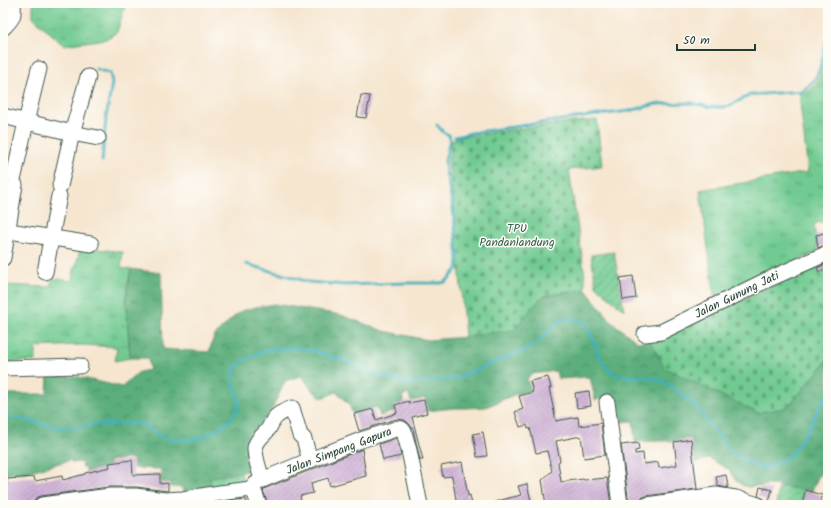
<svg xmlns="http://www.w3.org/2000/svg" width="831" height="508" viewBox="0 0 831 508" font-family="Kalam,sans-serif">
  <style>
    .grass { fill: url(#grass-tufts); stroke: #488462 }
    .forest { fill: url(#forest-crowns); stroke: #3e7658 }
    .cemetery { fill: url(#cemetery-stones); stroke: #488462 }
    .garden { fill: url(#garden-furrows); stroke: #488462 }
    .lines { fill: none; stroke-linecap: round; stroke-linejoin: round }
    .stream { stroke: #41b1bc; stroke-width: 3 }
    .building { fill: url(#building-hatch) }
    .minor-casing { stroke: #3f564b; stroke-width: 17 }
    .minor { stroke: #fff; stroke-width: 15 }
    .labels { text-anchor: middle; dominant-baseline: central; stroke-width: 3; stroke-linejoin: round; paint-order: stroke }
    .park-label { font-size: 12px; fill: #34604b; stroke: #fdfcf7 }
    .street-label { font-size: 12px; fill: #1f3d34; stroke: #fdfcf7 }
  </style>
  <defs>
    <pattern id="grass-tufts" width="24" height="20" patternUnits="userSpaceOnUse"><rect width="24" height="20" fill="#71ca91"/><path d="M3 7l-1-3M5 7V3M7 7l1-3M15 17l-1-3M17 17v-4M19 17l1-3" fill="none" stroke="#5ca577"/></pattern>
    <pattern id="forest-crowns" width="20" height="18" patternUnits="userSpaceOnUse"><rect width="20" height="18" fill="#5cae7b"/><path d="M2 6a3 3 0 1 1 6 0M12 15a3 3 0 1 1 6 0" fill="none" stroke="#4b8f66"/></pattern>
    <pattern id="cemetery-stones" width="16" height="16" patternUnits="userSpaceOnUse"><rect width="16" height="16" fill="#71ca91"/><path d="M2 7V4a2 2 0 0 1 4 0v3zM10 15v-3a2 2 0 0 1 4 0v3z" fill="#5ca577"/></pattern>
    <pattern id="garden-furrows" width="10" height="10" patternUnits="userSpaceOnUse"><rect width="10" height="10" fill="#71ca91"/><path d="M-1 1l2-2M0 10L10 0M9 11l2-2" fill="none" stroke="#5ca577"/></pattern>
    <pattern id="building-hatch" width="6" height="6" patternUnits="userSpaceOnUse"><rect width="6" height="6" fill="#cdaed4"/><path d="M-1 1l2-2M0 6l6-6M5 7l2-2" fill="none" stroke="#a68fad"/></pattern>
  </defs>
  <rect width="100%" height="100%" fill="#fdfcf7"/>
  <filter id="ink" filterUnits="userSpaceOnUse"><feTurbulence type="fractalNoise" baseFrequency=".025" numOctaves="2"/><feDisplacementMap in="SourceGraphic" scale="8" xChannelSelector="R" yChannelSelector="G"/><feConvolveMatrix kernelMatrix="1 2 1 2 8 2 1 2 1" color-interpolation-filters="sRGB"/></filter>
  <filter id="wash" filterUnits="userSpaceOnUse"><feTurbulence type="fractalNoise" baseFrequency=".012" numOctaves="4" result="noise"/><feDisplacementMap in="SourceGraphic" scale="16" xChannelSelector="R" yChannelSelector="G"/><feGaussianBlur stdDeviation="0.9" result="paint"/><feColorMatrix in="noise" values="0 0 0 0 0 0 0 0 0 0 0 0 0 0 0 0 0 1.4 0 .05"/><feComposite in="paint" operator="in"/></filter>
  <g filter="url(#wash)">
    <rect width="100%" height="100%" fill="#f6e6d0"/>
    <g class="grass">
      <polygon points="33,3 126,3 117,32 106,39 63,45 33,17"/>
      <path d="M828,57V220L814,224L818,252L715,299L700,190L808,172L799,93C802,93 806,92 809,91C820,84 821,67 828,57Z"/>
      <polygon points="81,247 123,252 121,268 131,269 126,295 130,358 115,361 117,347 81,345 36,347 36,361 3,362 3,285 50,287 52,278 71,281"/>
    </g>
    <path class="forest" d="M131,269L161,273L163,349L209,352L214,336L228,322L241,311L256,307L275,304L341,315L384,331L428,340L465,337L538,301L544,296L585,289L612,322L637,342L650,341L665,368L788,407L828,359V467L824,466C820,475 815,482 812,491L805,490L771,485L748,487L742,485L735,479L729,470L709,458L695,463L691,438L673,441H656L635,442L633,421L621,422L620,415H614L612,397L595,400L590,377L558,379L556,371L532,374L527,379L531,391L514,395L486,407L464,408H453L428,411L425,398L411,401L408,394L402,396L404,402L394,405L396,411L380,416L377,407L353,414L349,405L337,392L321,398L311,389L302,376L285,381L268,418L254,458L246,461L248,471L210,478L212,491L183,495L182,487H170V482H161V469L134,468L133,458L109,461V466L86,472V467H82L81,462L72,463L71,460L23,473L3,474V394H47L48,376L78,377L122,387L139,372L150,370L148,358H130L126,295Z"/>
    <g class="cemetery">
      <polygon points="597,120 602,166 569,170 585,276 585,289 544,296 538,301 514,330 465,337 456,226 448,161 451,146 451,141 461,137 562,123"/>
      <polygon points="828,260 828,359 788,407 758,413 665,368 650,341 655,340"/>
    </g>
    <g class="garden">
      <polygon points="614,252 624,310 596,286 591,255"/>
      <polygon points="241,472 244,485 212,491 210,478"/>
      <polygon points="779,486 805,490 802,505 776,505"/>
    </g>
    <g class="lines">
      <g class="stream">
        <polyline points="96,69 110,73 112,83 106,118 102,161"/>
        <path d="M455,137L471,133L575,118L629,111L656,104L691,103L710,107H724L729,106L750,95L802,91C822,80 823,55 828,34"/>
        <polyline points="246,264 309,282 345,285 405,283 440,283 445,282 450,278 457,269 458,258 453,208 446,172 445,160 448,148 450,139 449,135 443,132 437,125"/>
        <polyline points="3,416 26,420 59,428 72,428 93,425 136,423 147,426 158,435 167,439 190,440 201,438 218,429 231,420 239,407 239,398 235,390 232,379 234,371 238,364 263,351 287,347 314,351 340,359 387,378 411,384 457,378 529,348 536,344 554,325 564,319 570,319 580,320 585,323 587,326 595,344 599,358 611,372 617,375 632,377 649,377 662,381 674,388 695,406 729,448 739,458 759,467 773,465 791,455 807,432 820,405 828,394"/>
      </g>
    </g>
    <g id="blocks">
      <g class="building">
        <polygon points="361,95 370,96 366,118 357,117"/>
        <polygon points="828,232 828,244 818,248 816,235"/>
        <polygon points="828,263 828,268 819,272 817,268"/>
        <polygon points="633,276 636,298 623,300 620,278"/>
        <polygon points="548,377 551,388 549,388 556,421 578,417 579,426 601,423 605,455 584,458 581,436 556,441 560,461 558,462 561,482 583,479 584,480 607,478 611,505 546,505 542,480 552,471 547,451 536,453 530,428 528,429 527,425 520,427 515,412 523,409 519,396 533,392 530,381"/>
        <polygon points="589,391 591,406 577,408 575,393"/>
        <polygon points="424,400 427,413 412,417 423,460 420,460 413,429 409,424 405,420 396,419 359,431 354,414 373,409 376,420 397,413 395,405 409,401 409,403"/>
        <polygon points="483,432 487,456 477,457 473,434"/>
        <polygon points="396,438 401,456 383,460 379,444"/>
        <polygon points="691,439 697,489 646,496 641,498 638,502 629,504 621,445 638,443 639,450 635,451 635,454 643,453 644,464 658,462 659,468 677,465 674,442"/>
        <polygon points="362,449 366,476 330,486 328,478 311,483 313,493 300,496 302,505 268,505 263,490 266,488"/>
        <polygon points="132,460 133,475 160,474 160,484 168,483 168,491 136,487 109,487 41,496 36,498 33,503 21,505 3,505 3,486 7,486 7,479 34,477 35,481 62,476 63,480 85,474 85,473 110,467 109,463"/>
        <polygon points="462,462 468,496 470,495 472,505 457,505 452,476 443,477 441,466"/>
        <polygon points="726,475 728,486 727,488 718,486 716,477"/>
        <polygon points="527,484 532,505 495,505 494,502 521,495 518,486"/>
        <polygon points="760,487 772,490 768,505 767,505 767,503 764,499 758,496"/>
        <polygon points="805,490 822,495 819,505 802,505"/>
        <polygon points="246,499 247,505 206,505 221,502"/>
      </g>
    </g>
  </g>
  <g filter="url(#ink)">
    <use href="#blocks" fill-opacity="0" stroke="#3f564b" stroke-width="1"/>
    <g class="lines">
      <defs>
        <g id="minor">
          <path d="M3,28C13,18 14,17 13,3"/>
          <polyline points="3,116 72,133 98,138"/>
          <polyline points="14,176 26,122 39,69"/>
          <polyline points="60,186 72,133 88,77"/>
          <polyline points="3,230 91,244"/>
          <polyline points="3,258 15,185"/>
          <polyline points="45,272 59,196"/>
          <polyline points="645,334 661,332 767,280 828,253"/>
          <polyline points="3,368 80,366"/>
          <polyline points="607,402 620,505"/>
          <path d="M262,480C260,471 255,459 255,449C255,442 262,436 267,431C271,426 272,419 278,415C282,412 287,410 292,408L300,435L304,439L310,460"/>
          <polyline points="251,489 254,485 262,480 310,460 361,440 399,428 402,429 404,432 409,450 420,505"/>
          <polyline points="251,489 255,494 259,505"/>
          <polyline points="42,505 110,496 136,496 164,500 183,499 220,493 251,489"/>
          <polyline points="647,505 716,495 736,498 758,505"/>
        </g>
      </defs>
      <use href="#minor" class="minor-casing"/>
      <use href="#minor" class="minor"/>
    </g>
  </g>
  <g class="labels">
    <g class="park-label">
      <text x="517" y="228">TPU<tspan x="517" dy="14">Pandanlandung</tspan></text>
    </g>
    <g class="street-label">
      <text transform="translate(737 295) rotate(-26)">Jalan Gunung Jati</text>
      <text transform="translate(339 451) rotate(-21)">Jalan Simpang Gapura</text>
    </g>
  </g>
  <rect width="831" height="508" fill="none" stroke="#fdfcf7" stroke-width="16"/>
  <path d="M677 44v6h78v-6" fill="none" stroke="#1f3d34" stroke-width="2"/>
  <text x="683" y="44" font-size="12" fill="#1f3d34" stroke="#fdfcf7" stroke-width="3" paint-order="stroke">50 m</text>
</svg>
